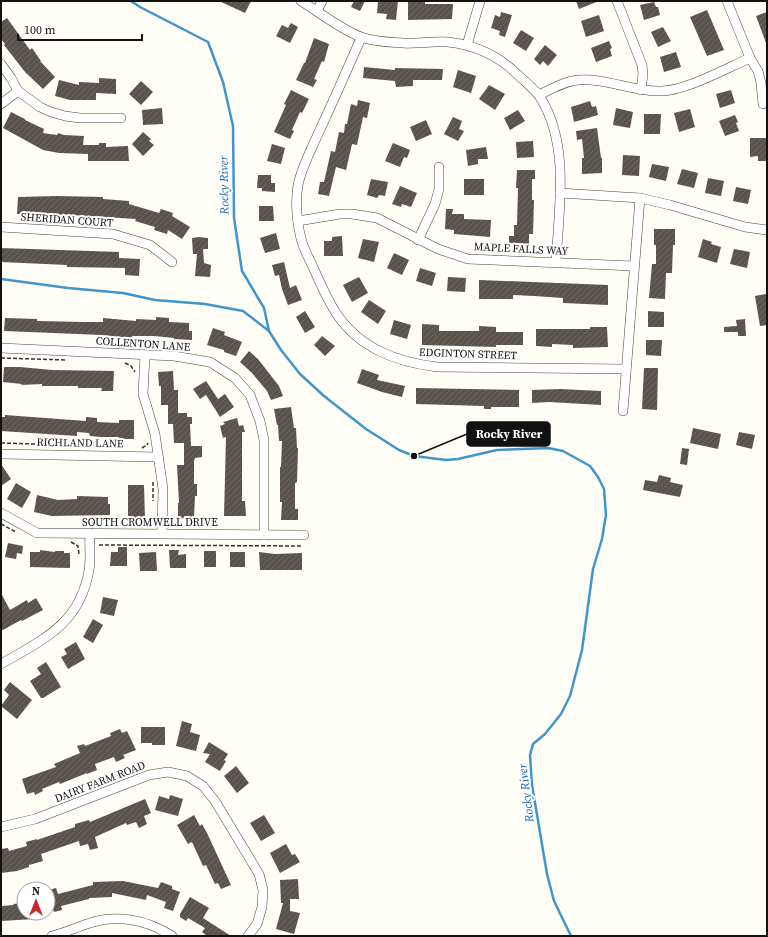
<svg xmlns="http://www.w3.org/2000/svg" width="768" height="937" viewBox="0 0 768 937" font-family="'Source Serif 4',serif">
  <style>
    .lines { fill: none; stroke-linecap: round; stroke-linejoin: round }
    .stream { stroke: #3f96cf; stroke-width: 2.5 }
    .building { fill: url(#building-hatch) }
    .street-casing { stroke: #444; stroke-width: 10 }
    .path { stroke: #333; stroke-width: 1.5; stroke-dasharray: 4 2; stroke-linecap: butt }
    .street { stroke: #fff; stroke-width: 9 }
    .labels { text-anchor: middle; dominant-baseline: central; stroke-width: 4; stroke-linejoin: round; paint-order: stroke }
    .street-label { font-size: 11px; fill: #111; stroke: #fff }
    .water-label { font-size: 12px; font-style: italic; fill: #1768a6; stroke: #fff }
    .leader { fill: none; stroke: #111; stroke-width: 1.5 }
    .callout-dot { fill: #111; stroke: #fff; stroke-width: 1.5 }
    .callout { fill: #111; stroke: #111; stroke-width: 1.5 }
    .callout-label { font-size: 12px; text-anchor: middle; font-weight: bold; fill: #fff }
  </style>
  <defs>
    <pattern id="building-hatch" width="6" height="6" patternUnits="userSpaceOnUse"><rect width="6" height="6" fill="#5a524d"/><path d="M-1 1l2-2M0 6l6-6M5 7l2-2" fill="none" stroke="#6d6662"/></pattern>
  </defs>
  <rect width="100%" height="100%" fill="#fffdf5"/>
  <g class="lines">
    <g class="stream">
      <polyline points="131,1 140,7 208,42 223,82 233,126 234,218 242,271 264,308 269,331 281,350 300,374 324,396 366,429 399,450 414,456 446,460 458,459 497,450 548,448 563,451 590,466 598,477 604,489 606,515 602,539 593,569 582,650 570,696 561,714 545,734 533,744 530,755 532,785 547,874 554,901 571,936"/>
      <polyline points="1,279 68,288 123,293 155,300 205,304 243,311 269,331"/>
    </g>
  </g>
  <g class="building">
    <polygon points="219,1 251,1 245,13"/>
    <polygon points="354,1 365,1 360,11 351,7"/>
    <polygon points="378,1 398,1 396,20 386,19 387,14 377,13"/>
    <polygon points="408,1 425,1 425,4 453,4 452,19 408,20"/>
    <polygon points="576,1 599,1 579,9"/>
    <polygon points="654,2 656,7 658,7 660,15 644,20 640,5"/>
    <polygon points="707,10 724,50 707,56 690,17"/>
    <polygon points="501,12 512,15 505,37 499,35 500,31 491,28 495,15 500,17"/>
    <polygon points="767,12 767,43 766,43 756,16"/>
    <polygon points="599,15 604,31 586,37 581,21"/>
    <polygon points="7,18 30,50 32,48 41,61 40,61 55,77 43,89 25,72 4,45 5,44 1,39 1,22"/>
    <polygon points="291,23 298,27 290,43 276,36 282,25 288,28"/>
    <polygon points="663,27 671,41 658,47 651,32"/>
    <polygon points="521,30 534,38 526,51 513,43"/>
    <polygon points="314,38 329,44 324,62 322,61 314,79 317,80 313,87 296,80 304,63 305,63"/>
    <polygon points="609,41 612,48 610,49 612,56 596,62 591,48"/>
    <polygon points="545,45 557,55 548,66 543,61 540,65 534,59"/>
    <polygon points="676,52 681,67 664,72 660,57"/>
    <polygon points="364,67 395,70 395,68 443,69 442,80 413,80 413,86 396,87 395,81 363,78"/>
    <polygon points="458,70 476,76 471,93 453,87"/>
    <polygon points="99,78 116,79 116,94 96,93 96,100 70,100 55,96 59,80 79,85 79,82 99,83"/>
    <polygon points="141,81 153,92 141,105 129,94"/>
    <polygon points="489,85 505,94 495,110 479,99"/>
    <polygon points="291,90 309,99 302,113 300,112 292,130 294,131 290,139 274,132 286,105 284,104"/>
    <polygon points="731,90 735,103 720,108 716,94"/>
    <polygon points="358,100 370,103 367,118 363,117 357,145 352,144 346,170 336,167 329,196 318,194 320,182 324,182 331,151 335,152 339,132 344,133 345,124 347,124 351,104 357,106"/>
    <polygon points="590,101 592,107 596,106 598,115 574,122 571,107"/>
    <polygon points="162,108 163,124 143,125 142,110"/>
    <polygon points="616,108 633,112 630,128 613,125"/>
    <polygon points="690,109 695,127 679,132 674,113"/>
    <polygon points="518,110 525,121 510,130 504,118"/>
    <polygon points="11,112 25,119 25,120 44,129 43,133 57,135 58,133 64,135 84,136 83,145 99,145 99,143 106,143 106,147 128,146 129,161 88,161 88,154 59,153 43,150 3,128"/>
    <polygon points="644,114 661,114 660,134 644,134"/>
    <polygon points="735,115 738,122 736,123 739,131 725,136 719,121"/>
    <polygon points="453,117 462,121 459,129 464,131 458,141 444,134"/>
    <polygon points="426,120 432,134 416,141 410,127"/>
    <polygon points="597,128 601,158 602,158 602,173 582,174 582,158 584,158 582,139 577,140 576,131"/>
    <polygon points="143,132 151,139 149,141 154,145 143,156 132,144"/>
    <polygon points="750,138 766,138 766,161 758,161 758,156 750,157"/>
    <polygon points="533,141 534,157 517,158 516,142"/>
    <polygon points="393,143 410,150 407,158 404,157 400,167 385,161"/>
    <polygon points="272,144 285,148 281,164 267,161"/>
    <polygon points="486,147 488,159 478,159 478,164 468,166 466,150"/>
    <polygon points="623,155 640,156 639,176 622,175"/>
    <polygon points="652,164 669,167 666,181 649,177"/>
    <polygon points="682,169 698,173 694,188 677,184"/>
    <polygon points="517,170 535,170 535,179 532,179 532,200 534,200 533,234 529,234 529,244 509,243 509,236 514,236 514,225 517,225 518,188 516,188"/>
    <polygon points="258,175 271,175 271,183 275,183 275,192 262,191 262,188 257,188"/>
    <polygon points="708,178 724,181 721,196 705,193"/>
    <polygon points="371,179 388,182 385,196 379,195 377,198 367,195"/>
    <rect x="464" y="179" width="20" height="16"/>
    <polygon points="400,186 417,193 411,207 402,204 401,207 392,204"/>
    <polygon points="736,187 751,190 748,204 733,201"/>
    <polygon points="57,196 103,197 103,199 129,201 129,204 159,213 161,209 173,213 172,216 190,227 182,239 168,230 167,234 154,230 155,227 135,221 136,219 71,215 17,214 18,197"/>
    <polygon points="259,206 273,206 274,221 259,221"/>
    <polygon points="446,209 453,209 452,214 464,214 464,219 491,220 490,237 454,234 454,230 445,229"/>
    <polygon points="654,229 675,229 675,245 673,245 672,273 666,273 665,299 649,298 652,264 656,264 656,245 654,245"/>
    <polygon points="276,233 280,249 265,253 260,238"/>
    <polygon points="342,236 343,256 324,256 324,241 332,241 332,237"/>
    <polygon points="199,237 208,238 208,249 203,249 204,263 211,265 210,277 195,276 197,254 193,254 192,238"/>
    <polygon points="363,239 379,242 374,262 358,258"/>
    <polygon points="703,239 712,242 711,244 721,247 717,263 698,257"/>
    <polygon points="1,248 119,252 119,258 140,259 139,276 125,275 125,268 67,267 67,265 1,262"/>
    <polygon points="734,249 750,252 747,268 730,264"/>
    <polygon points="394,253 409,260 402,275 387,268"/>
    <polygon points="284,262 290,288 296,285 302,300 288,305 282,289 279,275 275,276 272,265"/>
    <polygon points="420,268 436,273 432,286 416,281"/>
    <polygon points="359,277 368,293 352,302 343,285"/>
    <polygon points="448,277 466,278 465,292 447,291"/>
    <polygon points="479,280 608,285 608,305 563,303 563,298 534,296 513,295 513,299 479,299"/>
    <polygon points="766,294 767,325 760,326 755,296"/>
    <polygon points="369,300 386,311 378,324 361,312"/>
    <polygon points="305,311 315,327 305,333 296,317"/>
    <polygon points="648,311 664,312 664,327 648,327"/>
    <polygon points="156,317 169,318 169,322 189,323 189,331 192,331 192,340 174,339 174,338 154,336 132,336 132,338 102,335 4,331 5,318 37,319 37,321 84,322 103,322 103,318 136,321 136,319 156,320"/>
    <polygon points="745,319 746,336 738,336 738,332 724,332 724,327 737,326 736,320"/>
    <polygon points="394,320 411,325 407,339 390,334"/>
    <polygon points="422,324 439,325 439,331 479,331 479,326 496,327 496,332 523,332 523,345 496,345 496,347 422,345"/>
    <polygon points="590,327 607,327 608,347 573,348 573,345 552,344 552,347 536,346 536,329 590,329"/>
    <polygon points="213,328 225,332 224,335 242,342 236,356 224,352 224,350 207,345"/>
    <polygon points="322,336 335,346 325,356 314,345"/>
    <polygon points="646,340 662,340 661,356 646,355"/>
    <polygon points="249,351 258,359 279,386 283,396 271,400 267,391 252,373 240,362"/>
    <polygon points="4,367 20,367 52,370 114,371 113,391 101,391 102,388 78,388 78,386 42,386 42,384 21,385 22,384 3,382"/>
    <polygon points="644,368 658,368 657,410 642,409"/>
    <polygon points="362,369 379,375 377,380 405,386 402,397 382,392 357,383"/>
    <polygon points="173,371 174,390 178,390 178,413 187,413 187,417 192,417 192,424 190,424 191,446 202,446 202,457 195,458 194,461 194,484 197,484 197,496 195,496 194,519 178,518 178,503 179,503 177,465 184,465 184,443 174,443 173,424 168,424 168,405 161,405 161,386 159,386 158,372"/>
    <polygon points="206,381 218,399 225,394 234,407 220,417 206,395 200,399 193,389"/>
    <polygon points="416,388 519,390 519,407 491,407 491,409 484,409 484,406 416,404"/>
    <polygon points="560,389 601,391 601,405 549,402 532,403 532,390"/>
    <polygon points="291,407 294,428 296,428 297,448 298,448 297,482 295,483 295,509 298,509 298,520 281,520 282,502 280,502 280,467 281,467 282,441 279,441 278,425 277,425 274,409"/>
    <polygon points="5,415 86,421 86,417 97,418 97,422 119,423 119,420 134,420 134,439 119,439 119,437 100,437 90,436 89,433 77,432 77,436 1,431 1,417 5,417"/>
    <polygon points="237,418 239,426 243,425 245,432 242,432 242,501 245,501 246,516 224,516 226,437 223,438 220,426 225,424 223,422"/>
    <polygon points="693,428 721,434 718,449 690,443"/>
    <polygon points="739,432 755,435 752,449 736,445"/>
    <polygon points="682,448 689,449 687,465 680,464"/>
    <polygon points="1,464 11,479 1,486"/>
    <polygon points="659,475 671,478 670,482 683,485 680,497 643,490 645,480 657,482"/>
    <polygon points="16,483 31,492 22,508 7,499"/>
    <polygon points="128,485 144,485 145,519 128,519"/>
    <polygon points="37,495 58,500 77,499 77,496 108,497 108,504 110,504 110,515 52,516 34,512"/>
    <polygon points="8,543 23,546 22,554 17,553 16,559 5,557"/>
    <polygon points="118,547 127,547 127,566 110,566 111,552 118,552"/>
    <polygon points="40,550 55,552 55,551 64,551 64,553 70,553 70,568 30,567 30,552 40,552"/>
    <polygon points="169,550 179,550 178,555 186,554 186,568 170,568"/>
    <rect x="204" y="551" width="12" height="16"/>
    <polygon points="156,552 157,571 140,571 139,553"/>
    <rect x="230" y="552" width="15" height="15"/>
    <polygon points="259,552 275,554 302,553 302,570 260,570"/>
    <polygon points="1,593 10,610 27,600 28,603 36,598 43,610 22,621 21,620 1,631"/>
    <polygon points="103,597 118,600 114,616 100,613"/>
    <polygon points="93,619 103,625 93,643 83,637"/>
    <polygon points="76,642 85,659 68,669 61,657 67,654 64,649"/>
    <polygon points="46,662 61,687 43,698 41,698 30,681 41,674 37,668"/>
    <polygon points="10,682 32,700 17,719 1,706 9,695 4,690"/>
    <polygon points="182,721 192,724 190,732 200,735 196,751 176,746"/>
    <polygon points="141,727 165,727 165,745 152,745 152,743 141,743"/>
    <polygon points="120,729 122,733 127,731 136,750 123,755 125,758 116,762 114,757 95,764 97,770 87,774 87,773 60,784 59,782 42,789 43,791 35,795 34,792 27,794 22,779 56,767 54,764 80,753 77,746 84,744 85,746 111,736 110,733"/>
    <polygon points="209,742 228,754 224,760 226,761 220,771 205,762 210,754 203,753"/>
    <polygon points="236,766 249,783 237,793 224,776"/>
    <polygon points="170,795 183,799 178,816 155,810 159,796 169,799"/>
    <polygon points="145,799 151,813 144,816 147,824 139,828 136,822 127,825 126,823 95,837 98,848 90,850 88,844 80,846 79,841 41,854 43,861 29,865 29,867 17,871 1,873 1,849 8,848 9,851 27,846 26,842 37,839 37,840 75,827 75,824 89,820 90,822"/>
    <polygon points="194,815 200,826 202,824 207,833 231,885 221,889 218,883 215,884 206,865 203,866 192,842 188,844 177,825"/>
    <polygon points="264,815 275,833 261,841 250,823"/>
    <polygon points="286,844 292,855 295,854 300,862 280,873 270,853"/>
    <polygon points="298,879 299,899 290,899 290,911 300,913 294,934 276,929 283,903 281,903 280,880"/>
    <polygon points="123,881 158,888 161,882 172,886 172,889 180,892 173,911 164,908 166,902 147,895 146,900 112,893 112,897 89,898 89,899 61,906 62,910 54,912 53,909 48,910 48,890 56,888 58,894 93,885 93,882"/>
    <polygon points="190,897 209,908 203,918 231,936 207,936 202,932 205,928 188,918 186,921 180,917 180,914"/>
    <polygon points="24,903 24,913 33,913 34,919 1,921 1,906 14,905 13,904"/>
  </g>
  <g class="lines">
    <defs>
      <g id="street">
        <path d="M301,1C319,12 342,30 361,37C374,42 390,42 403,43C418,44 433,41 448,42C475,45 499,56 518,75C525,82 535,89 540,97C570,144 559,209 556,262"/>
        <polyline points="617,1 642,65 643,74 641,90"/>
        <polyline points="727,1 750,58 758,71 761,83 763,104"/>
        <polyline points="317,11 322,1"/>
        <path d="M361,38C347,70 333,102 318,134C311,150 301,169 298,185C295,203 297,225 302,242C305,251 309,259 313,267C320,283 327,299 336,313C360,349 397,362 437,367L626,369"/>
        <polyline points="467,45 480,1"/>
        <polyline points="1,64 11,78 18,91 40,107 51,112 65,116 80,118 121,118"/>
        <path d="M539,95C551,89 565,81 579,80C607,78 633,92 661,91C685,91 727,68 750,58"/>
        <polyline points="1,104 18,91"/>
        <polyline points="560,193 640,198 670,205 745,227 767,230"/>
        <polyline points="298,221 340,214 352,214 377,218 438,249 468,259 634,266"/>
        <polyline points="1,227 113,234 150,245 172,262"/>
        <polyline points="418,240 435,204 439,189 439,167"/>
        <polyline points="1,348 174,356 210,362 235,378 250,395 260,421 264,440 264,535"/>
        <polyline points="145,355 143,394 155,434 163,489 162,533"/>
        <polyline points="623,411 640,198"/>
        <polyline points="1,454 158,457"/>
        <polyline points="1,513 37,533 304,535"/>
        <path d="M1,664C44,639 80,624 89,570C91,558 89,545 90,533"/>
        <polyline points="1,827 35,819 149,775 168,772 187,776 203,786 215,801 259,874 263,890 262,907 257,924 248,936"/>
        <path d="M52,936C64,933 75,928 87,924C116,914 146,919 172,936"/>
      </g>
    </defs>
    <use href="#street" class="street-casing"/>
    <g class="path">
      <polyline points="1,358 67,360"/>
      <polyline points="125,363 131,366 135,372"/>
      <polyline points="1,443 102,446"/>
      <polyline points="142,448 147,445 148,443"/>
      <polyline points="153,482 153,501"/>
      <polyline points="1,524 16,532"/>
      <polyline points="71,542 78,546 79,554"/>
      <polyline points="99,545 303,546"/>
    </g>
    <use href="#street" class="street"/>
  </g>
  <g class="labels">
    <g class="street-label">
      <text transform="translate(67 220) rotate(4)">SHERIDAN COURT</text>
      <text transform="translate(521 249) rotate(3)">MAPLE FALLS WAY</text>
      <text transform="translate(143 344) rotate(4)">COLLENTON LANE</text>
      <text transform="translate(468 354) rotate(2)">EDGINTON STREET</text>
      <text transform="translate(80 443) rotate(1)">RICHLAND LANE</text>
      <text x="150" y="522">SOUTH CROMWELL DRIVE</text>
      <text transform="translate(100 782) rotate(-21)">DAIRY FARM ROAD</text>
    </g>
    <g class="water-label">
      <text transform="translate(224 185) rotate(-91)">Rocky River</text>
      <text transform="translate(526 793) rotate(-97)">Rocky River</text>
    </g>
  </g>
  <path class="leader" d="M414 456L467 434"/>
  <circle class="callout-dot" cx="414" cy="456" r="4"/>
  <rect class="callout" x="467" y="422" width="83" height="24" rx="4"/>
  <g class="callout-label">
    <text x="509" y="438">Rocky River</text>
  </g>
  <rect width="768" height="937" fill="none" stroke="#111111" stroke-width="4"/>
  <g transform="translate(36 901)"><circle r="19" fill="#ffffff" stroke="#a0a0a0"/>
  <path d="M0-3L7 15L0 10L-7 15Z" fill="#c4262e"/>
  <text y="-6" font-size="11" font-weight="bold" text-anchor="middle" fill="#111111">N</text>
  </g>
  <path d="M18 34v6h124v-6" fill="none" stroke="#111111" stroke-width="2"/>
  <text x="24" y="34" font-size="12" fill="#111111" stroke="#ffffff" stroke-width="3" paint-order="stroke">100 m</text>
</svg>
